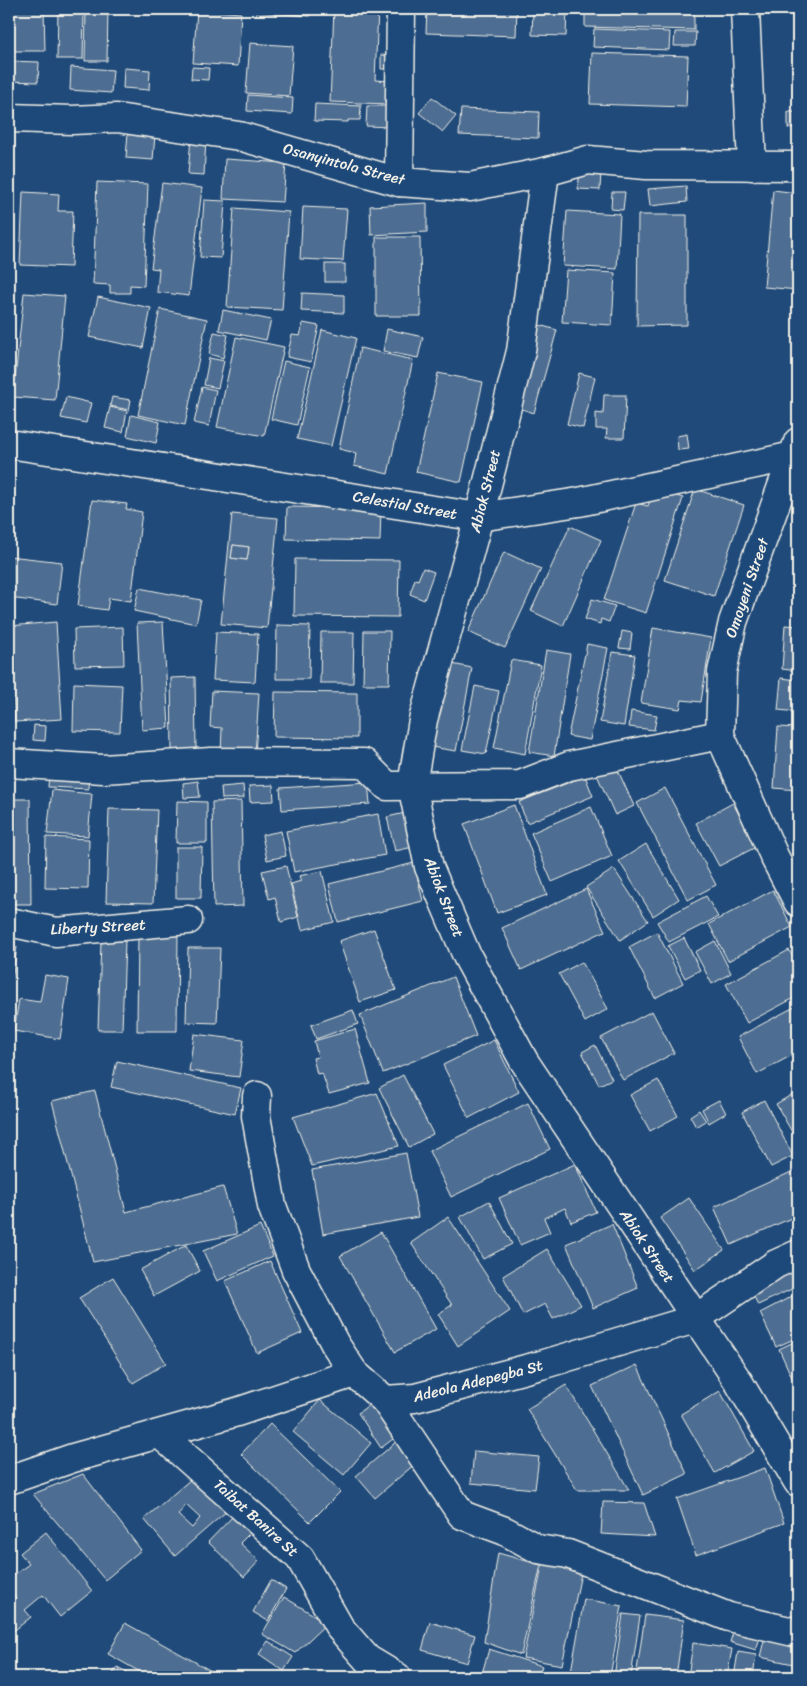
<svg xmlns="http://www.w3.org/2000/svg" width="807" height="1686" font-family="Sriracha,sans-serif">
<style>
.building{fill:#4d6e92;stroke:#f4f1e8;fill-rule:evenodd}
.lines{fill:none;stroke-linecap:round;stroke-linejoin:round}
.minor-casing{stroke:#f4f1e8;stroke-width:31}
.tertiary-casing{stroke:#f4f1e8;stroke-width:31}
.minor{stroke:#1f4a7a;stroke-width:28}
.tertiary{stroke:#1f4a7a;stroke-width:28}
.labels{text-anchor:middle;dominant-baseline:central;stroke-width:5;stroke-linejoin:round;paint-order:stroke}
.street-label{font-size:15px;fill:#f4f1e8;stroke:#1f4a7a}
</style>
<rect width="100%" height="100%" fill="#1f4a7a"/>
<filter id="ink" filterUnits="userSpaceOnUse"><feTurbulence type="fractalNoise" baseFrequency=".02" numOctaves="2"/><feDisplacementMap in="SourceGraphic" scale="10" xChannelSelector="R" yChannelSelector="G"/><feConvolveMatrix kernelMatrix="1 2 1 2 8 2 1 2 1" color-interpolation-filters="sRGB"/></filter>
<g filter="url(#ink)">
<g class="building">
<polygon points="9,9 44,9 45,51 9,51"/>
<polygon points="58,9 84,9 83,59 57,59"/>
<polygon points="86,9 108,9 107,61 85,61"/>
<polygon points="256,9 311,9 310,16 255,12"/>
<polygon points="334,9 378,9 375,80 391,81 390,104 330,102"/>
<polygon points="427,9 517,9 516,36 426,33"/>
<polygon points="533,9 567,9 566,36 532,35"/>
<polygon points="585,9 694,9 694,30 585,27"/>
<polygon points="197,10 241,13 238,66 193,63"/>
<polygon points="594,29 670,32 669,50 593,47"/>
<polygon points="675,32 696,32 695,46 674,46"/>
<polygon points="250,43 293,46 289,96 246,93"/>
<polygon points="592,53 688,56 686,107 590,104"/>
<polygon points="381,55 392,56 392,69 381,69"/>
<polygon points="9,61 39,62 38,82 9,81"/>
<polygon points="71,67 113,70 111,93 70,90"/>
<polygon points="192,67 209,68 208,80 191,79"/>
<polygon points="124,68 150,70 149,90 123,88"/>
<polygon points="248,95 293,98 292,114 247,111"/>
<polygon points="432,97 456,116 443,132 419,113"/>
<polygon points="315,104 361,106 360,120 348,120 348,122 314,121"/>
<polygon points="367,106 391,106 390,127 366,126"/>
<polygon points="461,109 539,112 538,138 459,135"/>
<rect x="788" y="112" width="10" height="16"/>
<polygon points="128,132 155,134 153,160 126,158"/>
<polygon points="191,138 206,139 204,175 188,174"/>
<polygon points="225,159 286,163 283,202 223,199"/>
<polygon points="580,170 601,172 600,190 578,189"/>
<polygon points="97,182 148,184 144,286 130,285 130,293 110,293 110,285 93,284"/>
<polygon points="162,183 202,188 189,296 157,292 159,269 151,268"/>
<polygon points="686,186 687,202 650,206 648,189"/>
<polygon points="773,190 798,193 798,290 764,287"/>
<polygon points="23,192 59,194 58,211 73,211 71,267 20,265"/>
<polygon points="612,192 625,192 623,210 611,209"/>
<polygon points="204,200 225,201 221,258 200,257"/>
<polygon points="427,203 427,232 371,235 370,206"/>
<polygon points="303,207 347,209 343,261 300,259"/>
<polygon points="234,208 289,212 282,310 227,307"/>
<polygon points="567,211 620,214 617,269 563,266"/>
<polygon points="638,215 687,215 687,325 637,326"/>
<polygon points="376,237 420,237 421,316 376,316"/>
<rect x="325" y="264" width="20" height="18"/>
<polygon points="566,270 615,273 612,325 562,322"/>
<polygon points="24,293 65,296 55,400 13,397"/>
<polygon points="302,293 344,295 344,313 301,311"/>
<polygon points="98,297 151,308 143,348 89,337"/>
<polygon points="160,309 207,319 185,425 138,415"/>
<polygon points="223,310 271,320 266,340 219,330"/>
<polygon points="303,323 319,326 311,362 287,357 292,335 300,336"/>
<polygon points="539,325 557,330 534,413 516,407"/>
<polygon points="387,329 423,337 418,358 383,351"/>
<polygon points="322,330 356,338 331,446 297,439"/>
<polygon points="214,332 228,335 223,358 209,354"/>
<polygon points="236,337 284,347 264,436 217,427"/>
<polygon points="360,348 413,360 388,474 354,466 356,453 339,449"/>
<polygon points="209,358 224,361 218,388 204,385"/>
<polygon points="284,361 310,367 297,425 271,419"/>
<polygon points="438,373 483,382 461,482 416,472"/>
<polygon points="579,373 595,377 583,428 567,424"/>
<polygon points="202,387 216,390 209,426 194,423"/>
<polygon points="604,395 626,395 624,438 606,438 607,429 596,429 596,413 603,414"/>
<polygon points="66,397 91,403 86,423 61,418"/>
<polygon points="112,397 131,400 129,410 110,406"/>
<polygon points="110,407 127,411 123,432 105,428"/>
<polygon points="131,415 160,422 156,443 127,436"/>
<polygon points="687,434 689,449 678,450 677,436"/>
<polygon points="654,489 683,498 646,613 604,600 636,503 648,506"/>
<polygon points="695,489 744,505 714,596 665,580"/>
<polygon points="92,500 127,504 126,509 142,512 131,601 109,598 107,610 78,606"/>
<polygon points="287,507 381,508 380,541 286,539"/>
<path d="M232,514L278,518L267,628L221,624ZM233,545L249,547L247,560L231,558Z"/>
<polygon points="570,526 601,540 563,626 531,611"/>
<polygon points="233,545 249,547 247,560 231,558"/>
<polygon points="504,552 541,569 505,648 468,632"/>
<polygon points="9,556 62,562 57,604 9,598"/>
<polygon points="295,559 399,560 398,617 294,616"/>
<polygon points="423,568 434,572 424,600 410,594 415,579 418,580"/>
<polygon points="139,588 201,600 196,624 134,611"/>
<polygon points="592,599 615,606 609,622 601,619 600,624 585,619"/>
<polygon points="56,622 62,719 15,722 9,626"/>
<polygon points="163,622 169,728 142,730 137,623"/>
<polygon points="277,625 310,626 309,679 276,679"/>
<polygon points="785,625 798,626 798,671 782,669"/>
<polygon points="123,627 124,665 75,666 74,629"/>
<polygon points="653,628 711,638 701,702 682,700 680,709 641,703"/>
<polygon points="364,631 390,631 389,684 363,684"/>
<polygon points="622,631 632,633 630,649 619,648"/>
<polygon points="216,632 258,634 255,682 213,680"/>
<polygon points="321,632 354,632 353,683 320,683"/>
<polygon points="587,644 608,648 590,740 568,736"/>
<polygon points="546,650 570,654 554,756 529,752"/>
<polygon points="612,652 635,655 624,726 600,722"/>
<polygon points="511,660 541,665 525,754 494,748"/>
<polygon points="447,663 472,668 456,751 431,747"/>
<polygon points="195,677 196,749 172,750 171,678"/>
<polygon points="781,678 798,680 798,712 778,710"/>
<polygon points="74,683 122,685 120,732 73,731"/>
<polygon points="475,686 499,691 486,754 462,750"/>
<polygon points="212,691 259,693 255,756 221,754 222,728 210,727"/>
<polygon points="275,692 357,693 357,738 274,737"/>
<polygon points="631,711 657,715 654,730 629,727"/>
<polygon points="34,725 46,726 45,741 33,740"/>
<polygon points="778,727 798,728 798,790 774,788"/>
<polygon points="616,766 634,806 615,815 597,775"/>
<polygon points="49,771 89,774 88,789 48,787"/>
<polygon points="585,776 593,796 527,823 519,802"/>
<polygon points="198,781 200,797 184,798 183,783"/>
<polygon points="368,782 370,804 282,810 280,788"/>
<polygon points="243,785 244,798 222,799 221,787"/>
<polygon points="273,785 274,801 250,802 249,786"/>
<polygon points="665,788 716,885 688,900 637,803"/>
<polygon points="52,790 92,794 88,836 47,834"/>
<polygon points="9,799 30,799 31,904 9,904"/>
<polygon points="177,801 207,802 207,843 176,843"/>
<polygon points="241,801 243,906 214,907 212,802"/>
<polygon points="733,803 756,847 719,866 696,823"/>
<polygon points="514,805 547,895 497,913 464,824"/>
<polygon points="591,807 612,856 552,882 531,833"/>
<polygon points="109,809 157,810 153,903 106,902"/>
<polygon points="405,813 413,847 395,851 387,817"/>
<polygon points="378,814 385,855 294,872 286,831"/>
<polygon points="281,831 286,856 267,860 262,835"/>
<polygon points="46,837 89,839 88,889 45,888"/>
<polygon points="646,844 679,899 653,916 619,861"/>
<polygon points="176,847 202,847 201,898 176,898"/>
<polygon points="414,863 423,901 338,922 329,884"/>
<polygon points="286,866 298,917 281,922 275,897 269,899 262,871"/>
<polygon points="614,869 648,921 620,940 586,887"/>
<polygon points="322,871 334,922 302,930 291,884 301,881 299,876"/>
<polygon points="586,889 605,931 521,970 502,928"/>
<polygon points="773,890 792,927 728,961 709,924"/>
<polygon points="706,896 718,917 669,942 657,922"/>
<polygon points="374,929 396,990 360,1002 339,941"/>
<polygon points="138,931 178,932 177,1031 137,1031"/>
<polygon points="657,932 683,983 655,998 629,947"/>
<polygon points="684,938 700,970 685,978 668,946"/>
<polygon points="101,941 125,941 122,1030 98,1030"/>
<polygon points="715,941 731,973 712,984 695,952"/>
<polygon points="9,946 17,947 10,992 9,991"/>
<polygon points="188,948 220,948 217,1023 186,1022"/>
<polygon points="789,950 798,967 798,996 747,1023 726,984"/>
<polygon points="582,962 608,1009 585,1022 559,974"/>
<polygon points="45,975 69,979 60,1039 14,1031 19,999 40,1002"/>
<polygon points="453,977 476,1036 383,1073 360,1015"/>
<polygon points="798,1005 798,1052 757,1074 738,1037"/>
<polygon points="353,1010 358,1024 316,1039 311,1025"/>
<polygon points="652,1011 674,1053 623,1080 601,1038"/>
<polygon points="355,1029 370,1083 329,1094 322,1073 317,1074 313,1058 318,1057 314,1041"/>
<polygon points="194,1034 244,1040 239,1077 189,1071"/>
<polygon points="494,1040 519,1092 469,1118 443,1065"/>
<polygon points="595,1045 612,1079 599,1085 582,1052"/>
<polygon points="117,1061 241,1088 235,1114 111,1087"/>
<polygon points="403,1075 433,1134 409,1147 379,1088"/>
<polygon points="658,1080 678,1116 650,1131 630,1095"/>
<polygon points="95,1091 126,1212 223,1187 237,1234 93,1262 52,1101"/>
<polygon points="798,1091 798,1128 792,1132 776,1104"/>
<polygon points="377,1093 399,1146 312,1166 293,1117"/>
<polygon points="719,1100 726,1113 709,1123 702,1109"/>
<polygon points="764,1100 793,1156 771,1167 742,1112"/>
<polygon points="528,1103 550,1149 451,1197 429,1151"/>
<polygon points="699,1110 706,1121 696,1127 690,1116"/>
<polygon points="406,1153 418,1217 323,1234 312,1170"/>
<polygon points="575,1164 596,1212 571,1222 565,1208 544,1218 550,1232 520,1245 499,1198"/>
<polygon points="798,1169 798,1215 731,1245 714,1207"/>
<polygon points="689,1198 724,1250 695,1270 660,1218"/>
<polygon points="489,1201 512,1244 483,1259 460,1217"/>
<polygon points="448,1217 510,1311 458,1346 438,1314 452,1305 411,1243"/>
<polygon points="612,1224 638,1288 593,1308 566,1244"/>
<polygon points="260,1226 273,1256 217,1281 203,1251"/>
<polygon points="381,1232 436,1329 395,1352 340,1256"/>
<polygon points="186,1245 200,1271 154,1296 140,1270"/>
<polygon points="547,1249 581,1305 553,1319 545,1304 523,1315 503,1276"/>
<polygon points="270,1261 302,1333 257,1353 225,1281"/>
<polygon points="798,1263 798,1286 758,1305 749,1286"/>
<polygon points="113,1277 166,1363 133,1383 79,1298"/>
<polygon points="798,1293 798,1337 776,1347 760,1313"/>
<polygon points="798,1340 798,1391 779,1349"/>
<polygon points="637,1365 687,1474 643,1495 592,1386"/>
<polygon points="566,1385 629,1490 577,1490 527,1409"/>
<polygon points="720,1391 754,1451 715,1473 681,1414"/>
<polygon points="320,1400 371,1443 344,1475 293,1432"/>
<polygon points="374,1401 397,1436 381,1448 358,1413"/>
<polygon points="270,1424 340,1492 310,1522 241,1454"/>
<polygon points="397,1441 416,1463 375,1498 356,1476"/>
<polygon points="474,1451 539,1457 535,1489 471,1483"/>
<polygon points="765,1468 784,1523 696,1555 677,1499"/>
<polygon points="83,1474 141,1550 105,1580 33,1494"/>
<path d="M197,1474L228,1510L175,1556L144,1519ZM186,1505L200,1518L192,1528L178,1515Z"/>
<polygon points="603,1502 644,1503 655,1537 601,1534"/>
<polygon points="235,1514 252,1531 240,1543 259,1561 244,1577 208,1542"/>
<polygon points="46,1532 92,1591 60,1617 43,1595 25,1610 31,1617 11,1633 9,1604 16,1598 9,1589 9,1574 11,1577 29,1564 20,1553"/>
<polygon points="498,1553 541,1565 521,1655 484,1642"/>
<polygon points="544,1557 583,1564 562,1665 523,1658"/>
<polygon points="271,1580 286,1589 268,1621 253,1612"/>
<polygon points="284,1597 327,1623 295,1653 262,1634"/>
<polygon points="584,1599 622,1606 610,1677 570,1677"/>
<polygon points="623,1614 640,1616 631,1677 614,1677"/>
<polygon points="645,1615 684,1620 676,1677 636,1677"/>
<polygon points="737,1620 763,1628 756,1650 730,1642"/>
<polygon points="430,1622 475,1635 467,1663 422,1650"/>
<polygon points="125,1623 222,1677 149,1677 108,1654"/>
<polygon points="765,1636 798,1647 798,1665 760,1657"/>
<polygon points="268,1641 293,1657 284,1671 259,1654"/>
<polygon points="693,1643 732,1649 727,1677 688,1677"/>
<polygon points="489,1649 542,1666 539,1674 546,1677 481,1677"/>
<polygon points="738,1652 756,1655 753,1677 734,1677"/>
<polygon points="117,1667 137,1677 111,1677"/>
<polygon points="771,1671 798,1676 798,1677 770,1677"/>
</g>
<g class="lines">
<g class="minor-casing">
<g id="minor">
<polyline points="745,9 752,166"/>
<polyline points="545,172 521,351 479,517 423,720 412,785 429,867 467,956 524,1061 738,1381 798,1482"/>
<polyline points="399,182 401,9"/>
<polyline points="798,442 733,622 722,672 720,735 775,858 798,902"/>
<polyline points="9,444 479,517 579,502 798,455"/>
<polyline points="9,763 103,769 211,762 364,763 387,786 520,785 569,766 720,735"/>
<polyline points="9,922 56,932 188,920"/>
<polyline points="257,1096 256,1116 272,1206 296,1270 335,1344 354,1373"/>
<polyline points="385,1400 462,1515 505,1531 538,1549 568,1554 729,1617 798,1633"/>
<polyline points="161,1435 300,1558 340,1628 367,1659 397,1677"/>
<polyline points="9,1480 73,1458 237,1412 354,1373 385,1400 415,1398 541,1365 695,1319 776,1264 798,1254"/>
</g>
</g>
<g class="tertiary-casing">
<polyline id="tertiary" points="9,118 72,120 117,118 239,136 399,182 470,187 545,172 588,160 646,165 798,166"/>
</g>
<use href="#minor" class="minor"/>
<use href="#tertiary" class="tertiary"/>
</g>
</g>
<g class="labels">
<g class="street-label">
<text transform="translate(344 164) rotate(15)">Osanyintola Street</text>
<text transform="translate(485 491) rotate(-76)">Abiok Street</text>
<text transform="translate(405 505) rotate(10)">Celestial Street</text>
<text transform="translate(747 588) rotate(-71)">Omoyeni Street</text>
<text transform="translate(444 897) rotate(69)">Abiok Street</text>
<text transform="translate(98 927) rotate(-3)">Liberty Street</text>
<text transform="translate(647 1246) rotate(56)">Abiok Street</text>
<text transform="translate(478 1381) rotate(-14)">Adeola Adepegba St</text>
<text transform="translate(256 1518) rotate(42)">Taibat Banire St</text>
</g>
</g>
<rect width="807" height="1686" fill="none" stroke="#1f4a7a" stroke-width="30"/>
<rect x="15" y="15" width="777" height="1656" fill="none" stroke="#f4f1e8" stroke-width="2" filter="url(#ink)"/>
</svg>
